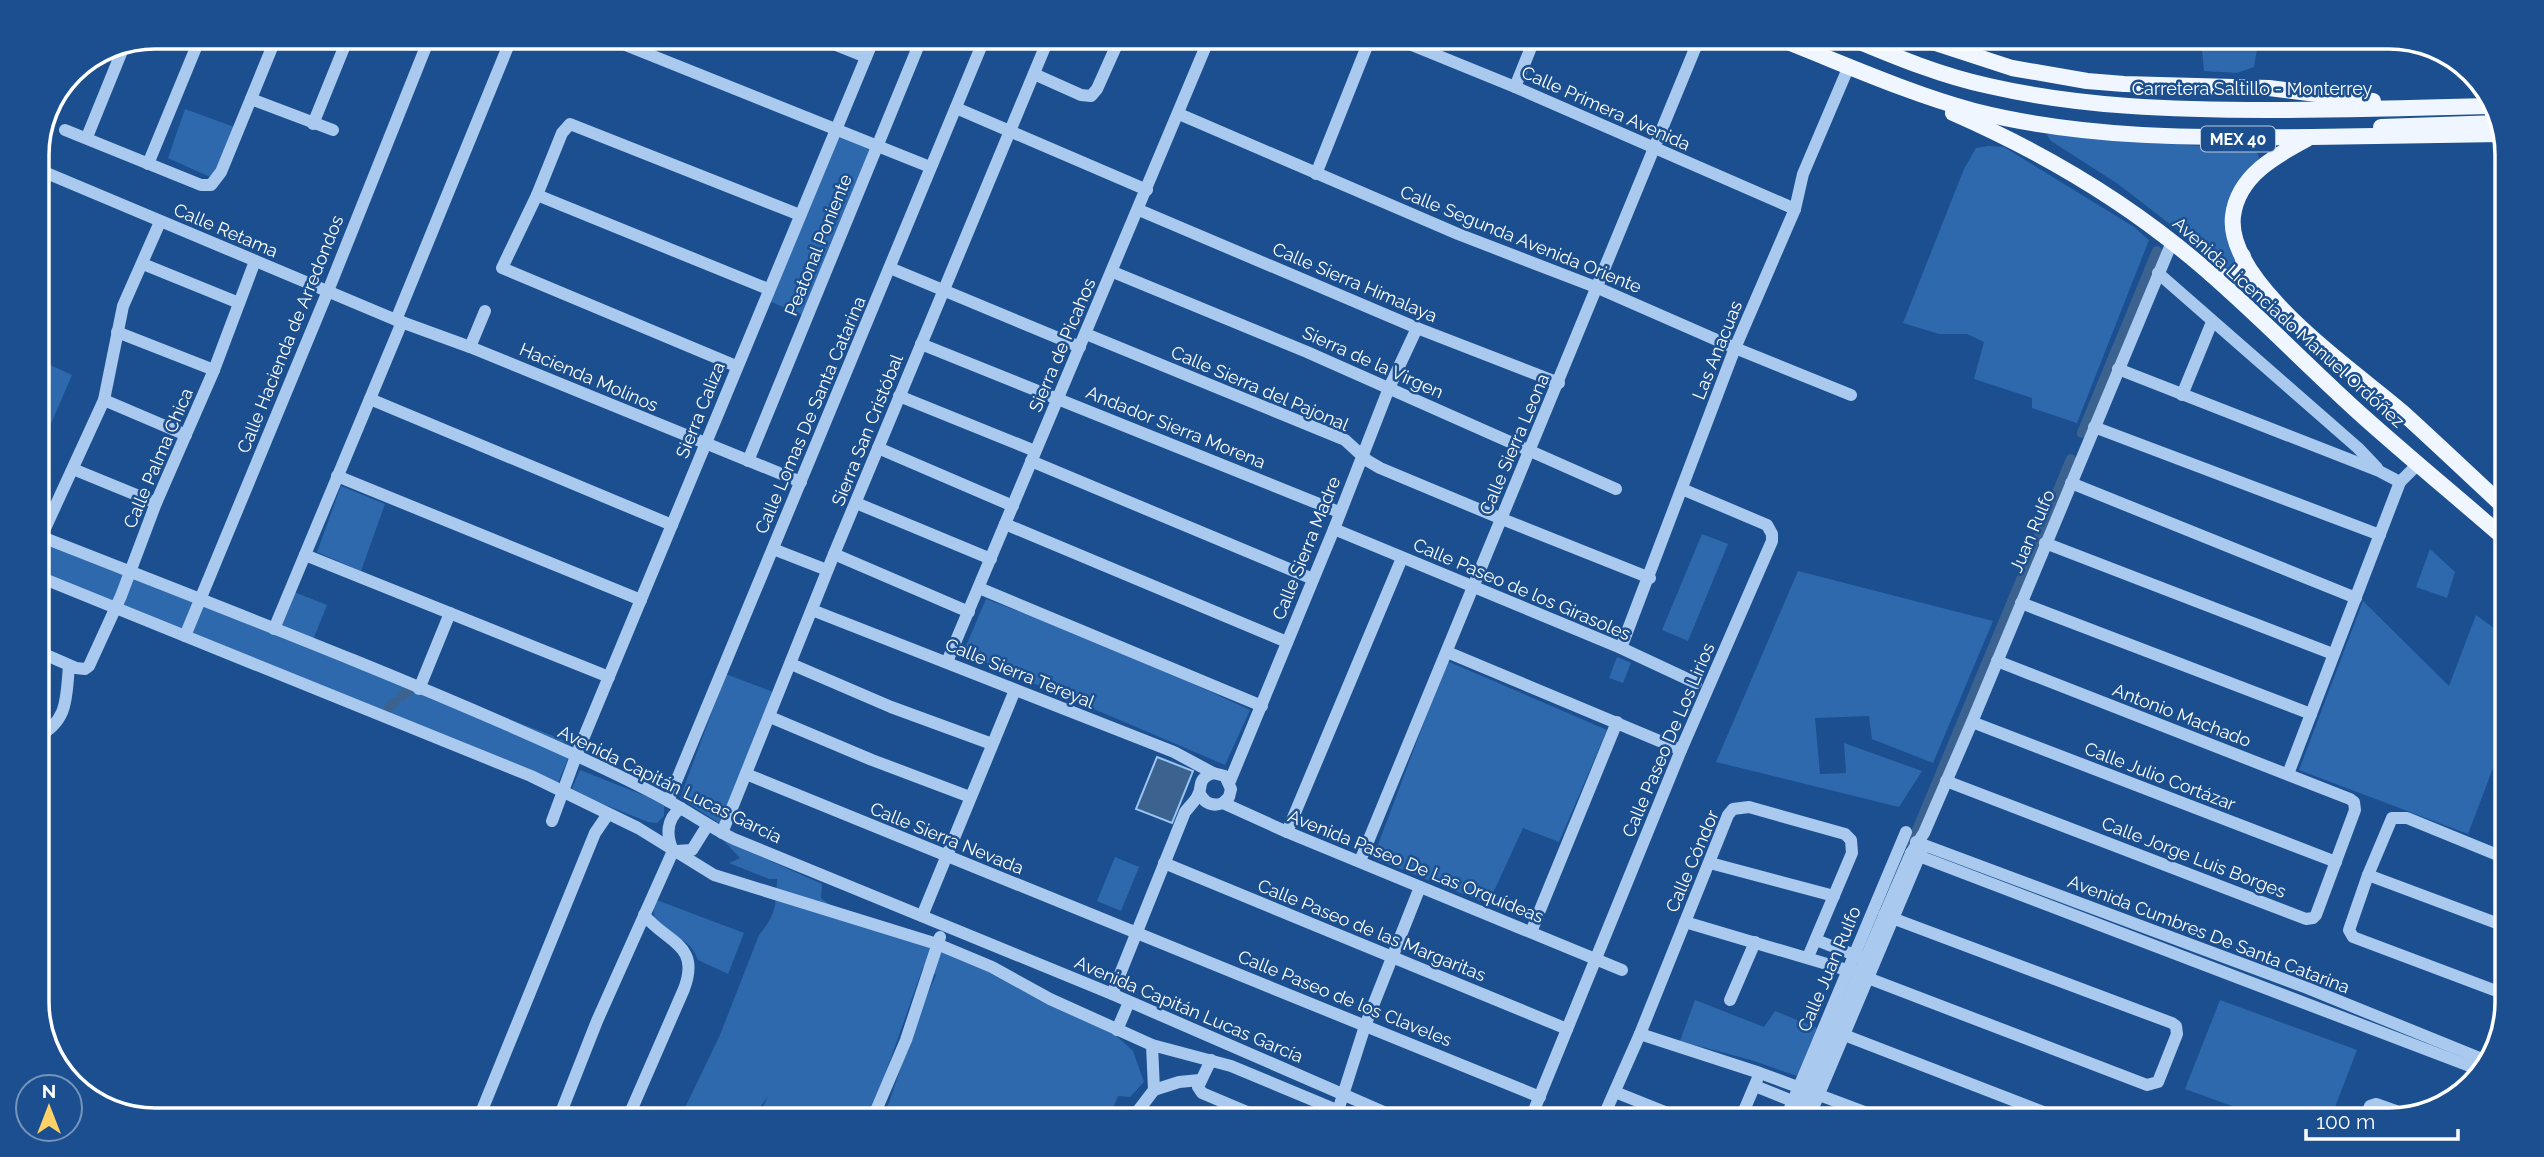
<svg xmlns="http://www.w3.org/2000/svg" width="2544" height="1157" font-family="Raleway,sans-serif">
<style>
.green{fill:#2e69ad}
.water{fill:#3c6290;stroke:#9cc4f0;stroke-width:2}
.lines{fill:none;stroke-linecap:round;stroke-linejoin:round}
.canal{stroke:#3c6290;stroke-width:10}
.minor{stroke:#a9c9ee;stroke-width:12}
.major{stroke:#f0f6ff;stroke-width:16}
.labels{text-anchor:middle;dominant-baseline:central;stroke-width:5;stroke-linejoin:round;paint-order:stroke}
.shield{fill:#1b4f8f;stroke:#bbcadd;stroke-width:2}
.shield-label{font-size:16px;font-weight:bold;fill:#fff}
.street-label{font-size:18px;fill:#fff;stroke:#1b4f8f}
.rim{fill:none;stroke:#fff;stroke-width:3.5}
</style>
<rect width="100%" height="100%" fill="#1b4f8f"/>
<g class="green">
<polygon points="2205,37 2259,37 2254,67 2237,73 2204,71 2202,50"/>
<polygon points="185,109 237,128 217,175 210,177 168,158"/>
<polygon points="835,125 879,144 807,317 762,298"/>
<polygon points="2055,132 2132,142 2256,149 2259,158 2235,195 2243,265 2232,272 2118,184 2051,141 2047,135"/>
<polygon points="1988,146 2004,147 2134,227 2149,240 2077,423 2032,408 2032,398 1974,379 1984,342 1967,334 1939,334 1903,323 1964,169 1976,148"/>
<polygon points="37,359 72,375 37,456"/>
<polygon points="341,486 385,504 361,571 317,552"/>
<polygon points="1702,534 1728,544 1688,641 1662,630"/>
<polygon points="37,536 574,744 558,783 37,577"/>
<polygon points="2430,549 2455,572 2447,598 2416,587"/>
<polygon points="1798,571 1993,621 1933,763 1872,739 1869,716 1815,718 1820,774 1846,773 1844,743 1922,771 1899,807 1716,762"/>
<polygon points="294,592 327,605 313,640 281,626"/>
<polygon points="986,599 1127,653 1250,710 1225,765 963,653"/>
<polygon points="2363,601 2449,686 2476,615 2502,634 2501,747 2468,834 2299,770"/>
<polygon points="1617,657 1631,663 1623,683 1609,678"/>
<polygon points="1447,661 1607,730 1559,842 1523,828 1488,904 1373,858"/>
<polygon points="726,674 776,693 722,825 680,798"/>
<polygon points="580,770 661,802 664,806 664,816 657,823 648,822 571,791"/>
<path d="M723,840L822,884L821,898L852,922L949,951L1108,1028L1133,1051L1144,1082L1130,1097L1118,1096L1108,1120H880L889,1103L917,1018L936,975L923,967L869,1120H757L768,1096L751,1120H679L720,1035L759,935C776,915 776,905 777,879H769L729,863L740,858Z"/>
<polygon points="1115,857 1139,867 1121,911 1097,901"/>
<path d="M654,899L744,933L728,974L698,960C688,927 648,942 654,899Z"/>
<polygon points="1695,1000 1764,1027 1775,1011 1817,1028 1797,1076 1751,1060 1680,1041"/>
<polygon points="2220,1000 2357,1050 2330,1120 2270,1120 2185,1089"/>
</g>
<polygon class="water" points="1157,757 1193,771 1172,823 1136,809"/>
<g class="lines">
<g class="canal">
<polyline points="2082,433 2157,251"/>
<polyline points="402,696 411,688"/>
<polyline points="389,707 395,702"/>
<polyline points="1908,841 1915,835 2071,459"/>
</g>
<g class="minor">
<polyline points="1402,41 1515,87 1795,209"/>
<polyline points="831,43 866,57"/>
<polyline points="623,44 930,167"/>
<polyline points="1034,74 1081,95 1091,96 1097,89 1118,42"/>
<polyline points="1515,87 1534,40"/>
<polyline points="251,99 333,130"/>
<polyline points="956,108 1147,190"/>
<polyline points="1179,114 1458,234 1598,288 1735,348 1851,395"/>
<polyline points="313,124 345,45"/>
<polyline points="65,130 201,185 211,185 221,172 273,45"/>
<polyline points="87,137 124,46"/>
<polyline points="148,164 197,45"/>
<polyline points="37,169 396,320 470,347 801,482"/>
<polyline points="1316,174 1369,41"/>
<polyline points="537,195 768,289"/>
<polyline points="1139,210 1417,328 1559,383"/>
<polyline points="143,264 239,303"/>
<polyline points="890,268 1080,347"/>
<polyline points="1113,272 1307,352 1616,489"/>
<polyline points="2158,273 2358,448 2377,468"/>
<polyline points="396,320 509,44"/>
<polyline points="117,332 214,370"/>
<polyline points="1086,334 1345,440 1368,461 1380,468 1502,519 1650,578"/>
<polyline points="921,344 1339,512"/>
<polyline points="470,347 485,311"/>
<polyline points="736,366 502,268 537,195 562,133 570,124 800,215"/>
<polyline points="2118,369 2379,471 2400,482"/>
<polyline points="2182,395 2212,322"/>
<polyline points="899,396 1035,451"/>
<polyline points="370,399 672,525"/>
<polyline points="104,400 186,435"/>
<polyline points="2094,427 2380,535"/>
<polyline points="878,448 1013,506"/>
<polyline points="748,461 920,42"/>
<polyline points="1031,461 1313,579"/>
<polyline points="73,469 156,503"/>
<polyline points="337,476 641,600"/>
<polyline points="2071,483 2356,598"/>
<polyline points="856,503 991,559"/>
<polyline points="1005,524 1287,642"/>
<polyline points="1334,529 1621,648 1696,683"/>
<path d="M37,535C217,606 399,675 575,755C607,770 640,785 670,802C692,814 712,828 734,839L1112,994L1402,1120"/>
<polyline points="2045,543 2333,654"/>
<polyline points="37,546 104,400 123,306 160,222"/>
<polyline points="773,549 827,570"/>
<polyline points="834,554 969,612"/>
<polyline points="305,555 609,677"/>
<polyline points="37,576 531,776 638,828 714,875 937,944 992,967 1050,999 1152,1045 1231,1066 1339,1111"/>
<polyline points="979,588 1262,706"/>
<polyline points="2021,603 2311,714"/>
<polyline points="812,610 1174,752 1213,773 1225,776 1231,789 1229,797 1223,803"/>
<polyline points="274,629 402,322"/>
<polyline points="185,636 328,291 427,44"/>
<polyline points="1621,648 1735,348 1795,209 1803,174 1849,66"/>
<polyline points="37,651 76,668 85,669 89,666 121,596 156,503 214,370 255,261"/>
<polyline points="1447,652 1681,750"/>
<polyline points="947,662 1208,41"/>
<polyline points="791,664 891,707 992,744"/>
<polyline points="419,689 450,613"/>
<polyline points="770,717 872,760 970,797"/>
<polyline points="1972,722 2336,862"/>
<path d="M37,737C69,721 66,697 69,666"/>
<polyline points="746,774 1540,1097"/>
<polyline points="2288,774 2400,482 2418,464"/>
<polyline points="1230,781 1334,529 1389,388 1417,328"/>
<polyline points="1946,781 2306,919 2313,918 2316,915 2355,810 2354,802 2350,799 1997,661"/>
<path d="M1200,794C1205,804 1213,807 1223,803"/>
<polyline points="668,801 983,42"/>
<polyline points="1223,803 1287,832 1622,970"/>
<polyline points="552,821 576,756 872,43"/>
<polyline points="1287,832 1402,558"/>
<polyline points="722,833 834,554 1047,42"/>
<polyline points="1916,842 2307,988 2487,1061"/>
<polyline points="676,851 692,850 707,826"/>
<polyline points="1911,853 2480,1070"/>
<polyline points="1360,861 1699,39"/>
<polyline points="1164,863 1567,1029"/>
<polyline points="1710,863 1834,896"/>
<polyline points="2368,875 2499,924"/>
<polyline points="922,916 1015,690"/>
<polyline points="1685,922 1847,970 2147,1085 2158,1082 2177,1034 2176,1026 2172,1023 1884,915"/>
<polyline points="1531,932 1617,722"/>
<polyline points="1816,940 1860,957"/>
<polyline points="2499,992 2353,937 2349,930 2368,875 2392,818 2407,818 2500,856"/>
<path d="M1112,994L1185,812C1189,807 1194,802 1197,797C1204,787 1195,780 1213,773"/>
<polyline points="1730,1000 1755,942"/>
<polyline points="1117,1030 1129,1002"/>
<polyline points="1839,1033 2064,1120"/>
<polyline points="1640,1034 1760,1073 1886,1120"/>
<polyline points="1211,1060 1198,1087 1202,1093 1266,1120"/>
<polyline points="1755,1086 1800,1104"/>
<polyline points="1154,1090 1179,1082 1200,1080"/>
<polyline points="1615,1092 1685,1120"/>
<polyline points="478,1120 595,833 608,814"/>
<path d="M558,1120L597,1021L673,851C666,835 666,819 681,808"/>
<path d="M627,1120L684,989C701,944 667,943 644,915"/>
<polyline points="872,1120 906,1040 940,937"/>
<polyline points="1131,1120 1154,1090 1152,1045"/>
<polyline points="1335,1120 1365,1026 1420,887"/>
<polyline points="1530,1120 1681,750 1772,541 1772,534 1767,525 1682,489"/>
<polyline points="1602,1120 1640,1034 1728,815 1733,809 1749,807 1845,834 1851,840 1852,853 1808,957"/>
<polyline points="1740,1120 1757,1080"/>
<polyline points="1785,1120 1906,832"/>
<polyline points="1796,1120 1911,853 1924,833 1972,722 2172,242"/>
<polyline points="1808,1120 1922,850"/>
<polyline points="2364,1120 2370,1106 2376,1104 2407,1115"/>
</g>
<g class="major">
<path d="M1780,39C1844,64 1908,93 1974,111C2085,139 2198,138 2312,137C2375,136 2439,135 2502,134"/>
<path d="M1853,39C1896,57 1942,76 1989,86C2081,107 2175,110 2269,110C2344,110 2418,108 2493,106"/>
<polyline points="1923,39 2012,68 2087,81 2124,84 2269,88 2373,101"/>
<path d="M1953,113C2042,152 2124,200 2198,263C2256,312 2309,368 2366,419C2411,459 2458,498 2503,537"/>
<polyline points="2381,127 2499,123"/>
<path d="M2307,139C2275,156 2238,176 2233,216C2225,283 2356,372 2402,412C2436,443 2470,475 2503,506"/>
<path d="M2211,274C2224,277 2236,281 2244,268L2243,256"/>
</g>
</g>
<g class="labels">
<rect class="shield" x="2201" y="126.5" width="74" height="25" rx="5"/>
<g class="shield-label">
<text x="2238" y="139">MEX 40</text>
</g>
<g class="street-label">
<text x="2252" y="88">Carretera Saltillo - Monterrey</text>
<text transform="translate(1606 108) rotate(24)">Calle Primera Avenida</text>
<text transform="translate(226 230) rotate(23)">Calle Retama</text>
<text transform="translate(1521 239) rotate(22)">Calle Segunda Avenida Oriente</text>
<text transform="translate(818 245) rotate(-68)">Peatonal Poniente</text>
<text transform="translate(1355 282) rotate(23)">Calle Sierra Himalaya</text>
<text transform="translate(2289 322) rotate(42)">Avenida Licenciado Manuel Ordóñez</text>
<text transform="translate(290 334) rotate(-68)">Calle Hacienda de Arredondos</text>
<text transform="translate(1062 345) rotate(-67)">Sierra de Picahos</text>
<text transform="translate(1717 350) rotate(-68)">Las Anacuas</text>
<text transform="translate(1373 362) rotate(24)">Sierra de la Virgen</text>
<text transform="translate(589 377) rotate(23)">Hacienda Molinos</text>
<text transform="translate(1260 388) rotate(23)">Calle Sierra del Pajonal</text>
<text transform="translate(700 410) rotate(-68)">Sierra Caliza</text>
<text transform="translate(810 415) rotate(-67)">Calle Lomas De Santa Catarina</text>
<text transform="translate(1176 427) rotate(22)">Andador Sierra Morena</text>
<text transform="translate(867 430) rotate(-68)">Sierra San Cristóbal</text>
<text transform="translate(1514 444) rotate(-67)">Calle Sierra Leona</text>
<text transform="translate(158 458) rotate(-67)">Calle Palma Chica</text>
<text transform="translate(2032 531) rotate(-67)">Juan Rulfo</text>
<text transform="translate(1306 548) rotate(-68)">Calle Sierra Madre</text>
<text transform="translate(1522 589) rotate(23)">Calle Paseo de los Girasoles</text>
<text transform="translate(1020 673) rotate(22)">Calle Sierra Tereyal</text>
<text transform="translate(2182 715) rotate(21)">Antonio Machado</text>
<text transform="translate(1668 740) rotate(-67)">Calle Paseo De Los Lirios</text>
<text transform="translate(2160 776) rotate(21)">Calle Julio Cortázar</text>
<text transform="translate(670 784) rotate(26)">Avenida Capitán Lucas García</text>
<text transform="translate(947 838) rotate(22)">Calle Sierra Nevada</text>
<text transform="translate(2194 857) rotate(21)">Calle Jorge Luis Borges</text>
<text transform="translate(1692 861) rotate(-67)">Calle Cóndor</text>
<text transform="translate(1416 866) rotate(22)">Avenida Paseo De Las Orquídeas</text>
<text transform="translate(1372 930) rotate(22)">Calle Paseo de las Margaritas</text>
<text transform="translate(2209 934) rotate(21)">Avenida Cumbres De Santa Catarina</text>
<text transform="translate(1829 969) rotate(-67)">Calle Juan Rulfo</text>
<text transform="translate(1345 998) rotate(22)">Calle Paseo de los Claveles</text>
<text transform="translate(1189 1009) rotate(23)">Avenida Capitán Lucas García</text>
</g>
</g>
<path d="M0 0H2544V1157H0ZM155 49H2389A106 106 0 0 1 2495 155V1002A106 106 0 0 1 2389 1108H155A106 106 0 0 1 49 1002V155A106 106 0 0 1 155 49Z" fill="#1b4f8f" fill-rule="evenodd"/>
<path class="rim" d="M155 49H2389A106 106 0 0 1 2495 155V1002A106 106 0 0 1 2389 1108H155A106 106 0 0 1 49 1002V155A106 106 0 0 1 155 49Z"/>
<g transform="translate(49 1108)"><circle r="33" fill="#1b4f8f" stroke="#7695bc" stroke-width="2"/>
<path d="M0-5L12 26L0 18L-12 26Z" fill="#ffd166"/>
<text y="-10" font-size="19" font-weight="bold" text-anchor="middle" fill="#ffffff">N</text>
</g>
<path d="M2306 1129v10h152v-10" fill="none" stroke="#ffffff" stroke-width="3.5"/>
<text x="2316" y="1129" font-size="21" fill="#ffffff" stroke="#1b4f8f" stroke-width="5" paint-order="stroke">100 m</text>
</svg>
